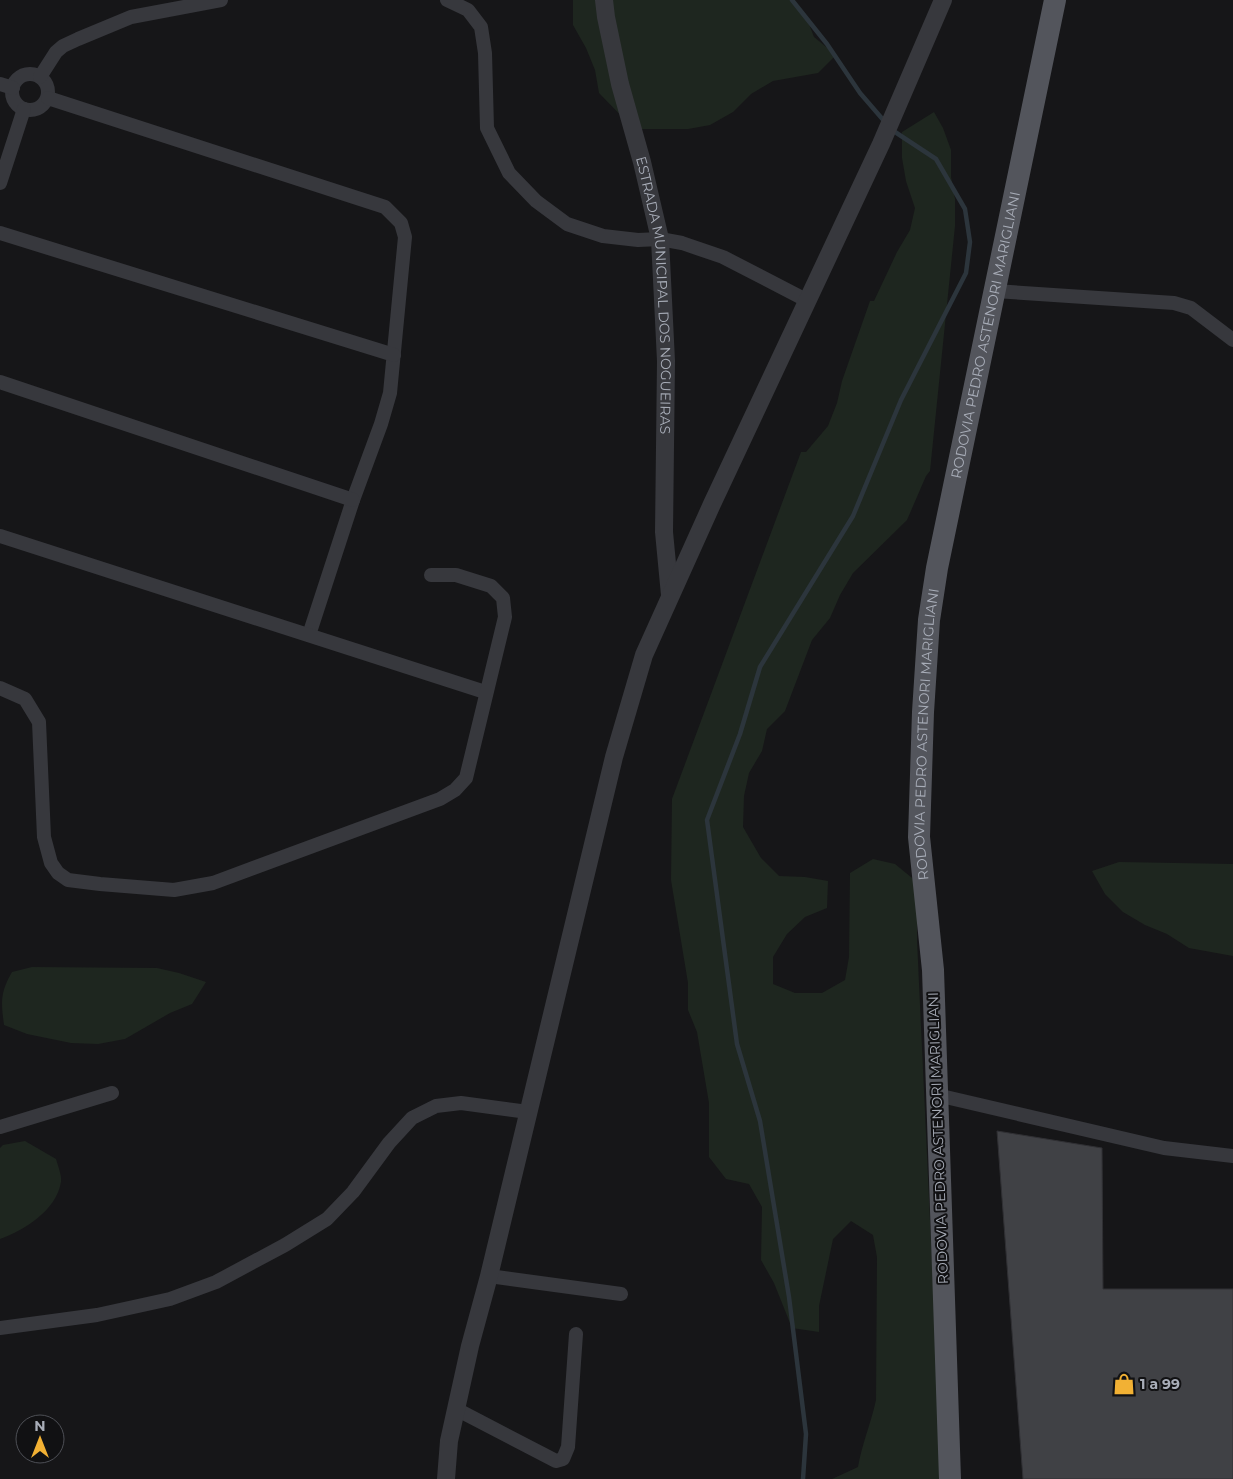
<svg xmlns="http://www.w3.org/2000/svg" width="1233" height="1479" font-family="Montserrat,sans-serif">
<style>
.green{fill:#1e261f}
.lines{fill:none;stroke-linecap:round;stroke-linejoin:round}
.stream{stroke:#2c353c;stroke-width:4.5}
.building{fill:#404145;stroke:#303034}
.minor{stroke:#37383d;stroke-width:14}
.tertiary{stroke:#37383d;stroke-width:18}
.primary{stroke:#53555c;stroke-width:22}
.labels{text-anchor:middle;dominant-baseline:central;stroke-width:4;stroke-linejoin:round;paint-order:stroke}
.street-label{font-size:14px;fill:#a8adb8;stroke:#111113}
.poi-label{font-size:14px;font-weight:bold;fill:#a8adb8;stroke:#111113;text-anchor:start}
</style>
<rect width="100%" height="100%" fill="#161618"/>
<g class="green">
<polygon points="573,0 794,0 805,14 814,37 836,55 818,73 773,81 751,94 733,112 710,125 688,129 634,129 599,93 595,70 586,48 573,25"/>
<path d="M934,112L943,128L951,150V177L955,199V226L930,471L926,476L907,520L853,573L840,595L830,618L812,640L785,711L767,729L762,751L749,773L744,796L743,827L761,858L779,876L805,877L828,881L827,908L805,917L787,934L773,957V984L795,993H822L845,980L849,957L850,873L873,859L895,864L917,882V940L942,1479H832L858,1467C862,1444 871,1423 876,1400L877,1257L873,1235L851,1221L833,1239L819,1306V1332L792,1328L774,1283L761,1260L762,1207L749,1184L726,1179L709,1157V1103L697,1032L688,1010V983L671,880L672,799L801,452H806L828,426L837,403L842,381L870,301H874L897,252L910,230L915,208L906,181L902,158V132Z"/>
<polygon points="1119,862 1233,864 1233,956 1189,948 1167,934 1145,925 1123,912 1105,894 1092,871"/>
<path d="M32,967L157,968L179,973L206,982L192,1004L170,1013L125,1039L98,1044L71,1043L27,1034L4,1025C1,1002 0,993 12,972Z"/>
<path d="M25,1141L56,1159C58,1166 62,1176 61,1182C56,1211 24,1230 0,1239V1148L3,1145Z"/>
</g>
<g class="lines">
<g class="stream">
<polyline points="792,0 827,44 860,93 885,122"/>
<polyline points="803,1479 806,1434 789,1297 760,1121 737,1044 707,820 740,734 760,667 853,516 901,400 966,273 970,242 965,209 936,159 892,130"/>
</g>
</g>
<polygon class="building" points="997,1131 1102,1148 1103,1289 1233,1289 1233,1479 1023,1479"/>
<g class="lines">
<g class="minor">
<polyline points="447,0 468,10 481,27 485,53 487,128 509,173 536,201 567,224 603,236 638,240 660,239 682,243 723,257 808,301"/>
<circle cx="30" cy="92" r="18"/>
<polyline points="40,77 56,52 63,46 78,39 131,17 221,0"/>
<polyline points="0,84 13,88"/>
<polyline points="48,98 385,207 401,223 405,237 390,393 381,424 353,500 309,635"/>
<polyline points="0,183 24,109"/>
<polyline points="0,233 394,355"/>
<polyline points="995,291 1174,303 1191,308 1233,340"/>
<polyline points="0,382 353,500"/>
<polyline points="0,536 485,692"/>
<polyline points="0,688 25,699 39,722 44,837 51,863 58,873 68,880 100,884 174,890 213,883 440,799 455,790 466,778 505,617 503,598 491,586 456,575 431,575"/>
<polyline points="937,1095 1164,1148 1233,1156"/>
<polyline points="0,1127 112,1093"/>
<polyline points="489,1276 621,1294"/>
<polyline points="0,1328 97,1315 170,1299 216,1282 285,1245 327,1219 353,1192 389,1143 412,1118 436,1106 461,1103 528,1112"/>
<polyline points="456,1409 556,1461 563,1459 568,1447 576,1334"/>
</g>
<g class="tertiary">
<path id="s1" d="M604,0L606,17L620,84L642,162L660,239L666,361L664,532L670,595"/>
<polyline points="446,1479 449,1441 470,1346 489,1276 614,757 644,655 712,504 881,144 943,0"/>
</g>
<path class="primary" id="s2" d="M950,1479L933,970L919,837L923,712L929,620L937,568L1055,0"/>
</g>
<defs>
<g id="shop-bare" transform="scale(1.725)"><path d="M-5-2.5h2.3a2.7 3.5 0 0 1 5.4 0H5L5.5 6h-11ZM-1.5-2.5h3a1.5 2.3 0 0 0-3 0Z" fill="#f2b134" stroke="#111113" stroke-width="2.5" paint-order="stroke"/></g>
</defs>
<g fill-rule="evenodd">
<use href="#shop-bare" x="1124" y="1384"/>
</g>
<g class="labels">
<g class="street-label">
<text stroke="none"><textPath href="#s1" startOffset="301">ESTRADA MUNICIPAL DOS NOGUEIRAS</textPath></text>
<text stroke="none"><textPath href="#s2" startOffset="1151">RODOVIA PEDRO ASTENORI MARIGLIANI</textPath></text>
<text stroke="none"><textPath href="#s2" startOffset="746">RODOVIA PEDRO ASTENORI MARIGLIANI</textPath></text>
<text transform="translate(938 1138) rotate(-92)">RODOVIA PEDRO ASTENORI MARIGLIANI</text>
</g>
<g class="poi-label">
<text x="1140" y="1384">1 a 99</text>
</g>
</g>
<g transform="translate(40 1439)"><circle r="24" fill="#111113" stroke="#4d4f55"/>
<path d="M0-4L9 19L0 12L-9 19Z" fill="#f2b134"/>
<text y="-8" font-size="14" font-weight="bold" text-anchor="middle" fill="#a8adb8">N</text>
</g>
</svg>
